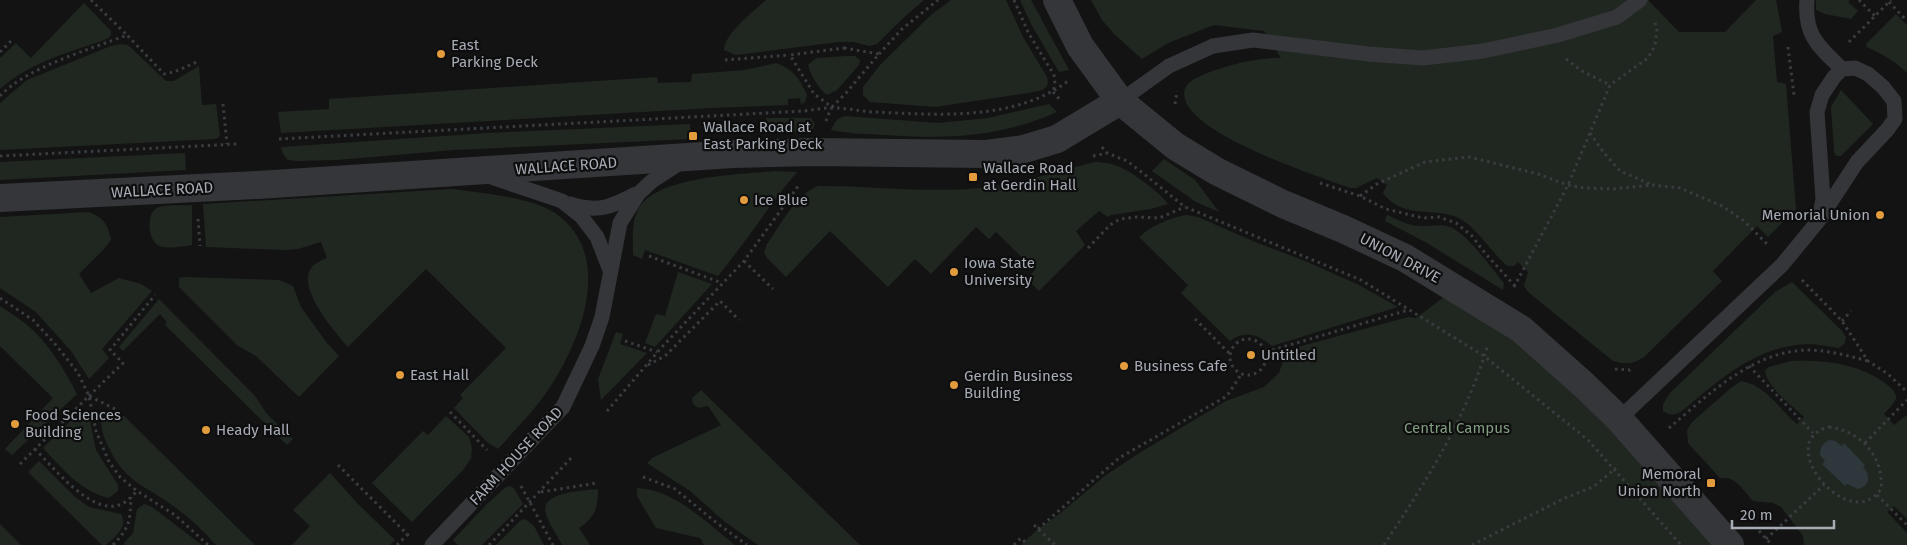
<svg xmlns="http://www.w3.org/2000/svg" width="1907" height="545" font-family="'Fira Sans',sans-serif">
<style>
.green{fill:#202720}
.water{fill:#2d373c}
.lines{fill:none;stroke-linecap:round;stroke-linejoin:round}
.path{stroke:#3a3d40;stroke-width:3;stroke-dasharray:2.5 4;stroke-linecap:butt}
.lane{stroke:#343639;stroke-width:15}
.street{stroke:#343639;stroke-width:28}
.poi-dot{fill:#e29b3d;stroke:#0e0e0f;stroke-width:2}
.labels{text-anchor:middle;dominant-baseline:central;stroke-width:4.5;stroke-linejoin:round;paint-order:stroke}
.poi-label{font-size:15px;fill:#a6abb4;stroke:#0e0e0f;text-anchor:start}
.street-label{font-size:15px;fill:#a6abb4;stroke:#0e0e0f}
.park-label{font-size:15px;fill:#7f9d7e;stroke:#0e0e0f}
</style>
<rect width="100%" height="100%" fill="#131314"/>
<g class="green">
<path d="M766,0H924L901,20L877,44L869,46L854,42H838L736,55L724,50C724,34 754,11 766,0Z"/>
<path d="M951,0H1006L1023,37L1047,77C1050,88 1044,90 1034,92L935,107L870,102L863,95V87L881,64L931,15Z"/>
<polygon points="1020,0 1031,0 1069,70 1059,72 1031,24"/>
<path d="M1091,0H1648L1679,32H1725L1756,0H1776L1782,32L1773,36L1777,82L1786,84L1796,209L1768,237L1757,226L1713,271L1722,281L1644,357C1633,364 1626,365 1613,361L1528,292L1524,286L1528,272L1518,262L1514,266H1507C1491,252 1473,222 1454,216C1428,208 1402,218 1383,193L1387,185L1377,178L1356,188H1350C1314,175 1195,136 1185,99C1182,89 1187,83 1196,78C1222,66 1252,58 1281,58L1264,31L1214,25L1168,43L1142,59L1115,35L1102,20Z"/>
<polygon points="1816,0 1850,0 1848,2 1858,11 1851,19 1825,14 1816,10"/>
<path d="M84,3L111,31V35L107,39C70,52 30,62 0,89V58L16,43L31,58Z"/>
<path d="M1896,14L1907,25V73C1895,61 1882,54 1867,47L1866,44Z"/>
<polygon points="120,44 128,45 166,81 174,81 199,66 202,105 216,104 220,136 216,139 196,140 0,150 0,103 27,80 111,46"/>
<path d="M846,56H855L860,60L859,65L837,90L827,95C818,88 811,76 808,65L816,58Z"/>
<path d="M776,63C793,69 800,79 807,95L805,102L801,104L800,98L788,99V105L711,108L281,133L278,112L329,109V99L657,77L658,83L691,82L692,74L745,70Z"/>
<polygon points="1841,90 1873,124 1841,156 1836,156 1834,152 1831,107"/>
<path d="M1049,104L1057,112C998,138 948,139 885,135C867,134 849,134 831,130C835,122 836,118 846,116L938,123L988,118Z"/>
<polygon points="766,118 811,118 815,124 812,131 767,133"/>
<polygon points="690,124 691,139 454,150 337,160 297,161 288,160 283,154 281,147 488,133"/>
<polygon points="185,153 186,170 0,180 0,162"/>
<polygon points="1164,159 1195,180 1219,212 1196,202 1152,171"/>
<path d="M1094,162C1102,162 1109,163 1117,166C1131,171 1160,192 1168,204L1151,209L1111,215L1108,217L1099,211L1076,231L1085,245L1039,291L1027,279L1035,270L996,232L989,239L976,227L931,274L915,259L888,287L830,231L786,277L767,258L764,252L767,244C781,224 795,196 818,186C875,186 933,194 990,187C1025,182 1059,171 1094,162Z"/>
<path d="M776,171L797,172C769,205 746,242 718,276L645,250L642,259L633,255C633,239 631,220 640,206C661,176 742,174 776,171Z"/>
<path d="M452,189C481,193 531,197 555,213C619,257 577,352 541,400C528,417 512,433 498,449L487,442L454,408L463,398L460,395L506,348L426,269L348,347C335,333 301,292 309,272C312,264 320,261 327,258L321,242L298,249L285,250L206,247L203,204Z"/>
<path d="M192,205V245C183,246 166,250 158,245C148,240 146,213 157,208C166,204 182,206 192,205Z"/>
<path d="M89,212C104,218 108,224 111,240L103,250L79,274L91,293L119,278L141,284L152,291L102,349L109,358L89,379L71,351L36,312L0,288V217Z"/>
<path d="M1187,215L1198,217L1255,242L1305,261L1359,285L1398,307L1272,346C1259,335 1245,329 1230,341L1181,293L1188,285L1139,237C1151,226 1171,217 1187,215Z"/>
<path d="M1387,215C1397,219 1408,226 1420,226C1430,227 1440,223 1450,227C1468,234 1491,268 1504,283L1503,290L1427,243L1385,221Z"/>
<polygon points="678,272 712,284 655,347 645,343 656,314 665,316"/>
<polygon points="184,277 279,280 293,286 301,307 327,343 339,356 299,397 256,356 238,346 179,287 179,278"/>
<path d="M1792,282L1842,331L1846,337L1845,343L1839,348C1826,346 1811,343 1797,345C1751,350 1716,383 1682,411C1675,415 1670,416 1663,411V404L1670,393L1775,292Z"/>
<polygon points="1456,288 1521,329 1730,545 1021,545 1038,529 1058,515 1106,475 1141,452 1226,401 1264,387 1279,373 1287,350 1397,320 1409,317 1416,318"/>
<polygon points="159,299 255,396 267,414 293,439 287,445 165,325 167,322 160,314 123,351 119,347"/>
<path d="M0,306C9,312 18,318 26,324C48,342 64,369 77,394L12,455L5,449L53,398L0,346Z"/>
<polygon points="616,332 623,334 620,344 647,353 601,400 598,379"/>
<path d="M1791,361C1824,360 1857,363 1885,383C1890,387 1897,392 1896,399C1894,404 1887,410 1884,414L1894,425L1907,415V519L1894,506L1887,512L1907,533V545H1804L1803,536L1781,507L1773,503L1753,501C1744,491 1735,475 1720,478L1688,443L1687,430L1692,422L1731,388L1741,381C1766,385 1779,409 1797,424L1804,417C1793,407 1765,385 1765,370L1769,367Z"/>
<polygon points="701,390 860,545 758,545 725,522 690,491 647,463 652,458 721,425 708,406 698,408 693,404 692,398"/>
<path d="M81,411L90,421L96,450L118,485V491L109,498C81,492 62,468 43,448Z"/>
<path d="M109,415L124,416L255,545H216C203,530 189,517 173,506C145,485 125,482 109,448C104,438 101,429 101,418Z"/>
<polygon points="446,416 469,437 472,447 471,458 464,469 412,522 372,483 423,431 428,435"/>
<path d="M39,461L75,497L89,507L121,514C129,527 114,537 106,545H102L28,472Z"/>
<polygon points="330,473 357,503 395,540 390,545 292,545 310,526 293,510"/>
<polygon points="510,486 514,488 523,504 482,545 458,545 453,540 487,504 506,487"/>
<path d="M637,488C676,490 705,522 735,545H704L700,538L656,528L637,496Z"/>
<path d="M598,489C598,509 595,517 579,528L590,545H562C557,535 549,524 546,514C539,491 584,491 598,489Z"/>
<polygon points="144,504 152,507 202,545 125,545 124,543 133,533 137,509"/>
<polygon points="525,519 534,526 544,545 496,545 521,520"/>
<polygon points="0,524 21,545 0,545"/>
</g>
<path class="water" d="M1829,440L1835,441L1842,446L1844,443L1865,465L1863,467C1871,476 1870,486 1858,489L1847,484L1845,486L1822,464L1825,461L1820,455C1820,448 1822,444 1829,440Z"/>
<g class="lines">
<g class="path">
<polyline points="91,0 127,35"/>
<polyline points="1014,0 1029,34 1054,75 1055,84 1053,92"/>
<polyline points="1859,0 1875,16"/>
<polyline points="1889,2 1907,21"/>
<polyline points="1849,42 1891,0"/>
<polyline points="1788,47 1794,95"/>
<polygon points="844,48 879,54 846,93 832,107 814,94 790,55"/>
<polyline points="0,52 13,39"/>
<polyline points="879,54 902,29 938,0"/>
<polyline points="1566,59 1582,71 1610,85"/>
<polyline points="725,60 790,55"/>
<polyline points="1053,92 1061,101"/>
<path d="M0,96C27,67 89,50 127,35L164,74L174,72L199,61"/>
<polyline points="223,104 227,144"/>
<polyline points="1175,104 1177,91"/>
<polyline points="826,121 831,108"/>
<polyline points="1590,133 1604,153 1620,171 1650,184"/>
<path d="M279,139L804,111C813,110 821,108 830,108C845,107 861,112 876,112C938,115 1015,121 1068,81"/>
<polyline points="1102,147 1107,153 1127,161 1144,174 1185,207 1361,280 1484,356 1588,440 1681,545"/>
<polyline points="0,156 237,144"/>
<polyline points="1093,156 1107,153"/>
<polyline points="1320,183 1360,196 1386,209 1423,218 1439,217 1456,223 1472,236 1485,253 1516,287"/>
<polyline points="1360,196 1377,184 1425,162 1469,157 1538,174 1568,185 1584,188 1613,189 1652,185 1680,188 1722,206 1744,221 1767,244"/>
<polyline points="198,219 200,246"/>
<polyline points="1088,248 1110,225 1120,219 1137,217 1159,218 1185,207"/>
<polyline points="649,256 722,283"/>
<polyline points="744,261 773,289"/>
<polyline points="1802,280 1842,321 1868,361 1888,374 1907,392"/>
<polyline points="1514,287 1568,185 1610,85 1648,58 1655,45 1657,29 1654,20"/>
<polyline points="0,298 33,320 56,345 78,373 89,396 96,431 109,462 120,477 137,491 175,515 208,545"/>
<polyline points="1195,319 1230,354"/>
<polyline points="1842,321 1851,311"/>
<circle cx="1248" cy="357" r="18"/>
<polyline points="625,341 657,352"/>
<polyline points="1266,352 1408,310"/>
<polyline points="648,365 665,356 720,301 739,320"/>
<polyline points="1749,366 1813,433"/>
<polyline points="1615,369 1630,370 1633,368"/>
<polyline points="89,396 123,363 110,350 155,295"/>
<polyline points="607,411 661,348 744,261 799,185"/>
<polyline points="450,412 487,450"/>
<path d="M1829,427C1861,431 1884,457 1881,489C1849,536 1771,441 1829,427Z"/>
<path d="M1669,428C1709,394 1755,349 1811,350C1831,351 1849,356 1868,361"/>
<polyline points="1865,443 1907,400"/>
<path d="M35,449C52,466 91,515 119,505C126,503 132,496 137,491"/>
<polyline points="20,464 89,396 119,411"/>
<polyline points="338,465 409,536"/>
<polyline points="643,477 675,489 718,524 747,545"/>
<polyline points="521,486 553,545"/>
<polyline points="541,492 597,483"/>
<polyline points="1877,495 1907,525"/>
<polyline points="1034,525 1055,545"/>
<polyline points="1038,529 1119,458 1227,396 1242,373"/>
<polyline points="1759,531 1772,545"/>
<polyline points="1766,539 1824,485"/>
<path d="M113,545C130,527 130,521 131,497"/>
<polyline points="397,545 409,533"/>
<polyline points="489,545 573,456"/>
<polyline points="1014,545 1021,538 1028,545"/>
<path d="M1384,545C1427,480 1466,419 1488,344"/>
<polyline points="1472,545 1565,498 1593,487 1616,468"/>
</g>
<g class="lane">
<path d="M1807,0C1804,35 1818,46 1842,69"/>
<polyline points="1120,101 1169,66 1213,46 1253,40 1368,54 1423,58 1483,51 1558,35 1617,17 1640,0"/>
<polyline points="488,176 562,201 581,216 597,237 610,270"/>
<path d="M570,204C598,213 611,207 636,194"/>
<polyline points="1619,419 1782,265 1819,220 1857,162 1887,130 1895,119 1894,101 1883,87 1868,74 1855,68 1842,69 1834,77 1822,95 1817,112 1823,199 1819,220"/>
<polyline points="432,545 563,407 592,346 602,317 620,223 638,194 652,181 683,161"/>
</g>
<g class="street">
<polyline points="1057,0 1080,46 1120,101 1175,146 1216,171 1283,204 1343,229 1405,258 1521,329 1585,386 1619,419 1730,545"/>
<polyline points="0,198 258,185 733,154 813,152 986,154 1024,149 1057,139 1120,101"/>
</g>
</g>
<g class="poi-dot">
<circle cx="441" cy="54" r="5"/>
<rect x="688" y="131" width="10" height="10" rx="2.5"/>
<rect x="968" y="172" width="10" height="10" rx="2.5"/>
<circle cx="744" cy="200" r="5"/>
<circle cx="1880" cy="215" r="5"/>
<circle cx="954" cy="272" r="5"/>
<circle cx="1251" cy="355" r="5"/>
<circle cx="1124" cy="366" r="5"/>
<circle cx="400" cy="375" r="5"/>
<circle cx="954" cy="385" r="5"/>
<circle cx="15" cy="424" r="5"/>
<circle cx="206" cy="430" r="5"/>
<rect x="1706" y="478" width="10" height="10" rx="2.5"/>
</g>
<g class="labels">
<g class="poi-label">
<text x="451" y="45">East<tspan x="451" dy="17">Parking Deck</tspan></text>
<text x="703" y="127">Wallace Road at<tspan x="703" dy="17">East Parking Deck</tspan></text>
<text x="983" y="168">Wallace Road<tspan x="983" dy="17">at Gerdin Hall</tspan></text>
<text x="754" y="200">Ice Blue</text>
<text x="1870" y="215" text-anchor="end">Memorial Union</text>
<text x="964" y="263">Iowa State<tspan x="964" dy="17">University</tspan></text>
<text x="1261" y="355">Untitled</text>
<text x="1134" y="366">Business Cafe</text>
<text x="410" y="375">East Hall</text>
<text x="964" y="376">Gerdin Business<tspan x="964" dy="17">Building</tspan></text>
<text x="25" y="415">Food Sciences<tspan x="25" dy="17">Building</tspan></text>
<text x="216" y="430">Heady Hall</text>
<text x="1701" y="474" text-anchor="end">Memoral<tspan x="1701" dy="17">Union North</tspan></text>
</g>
<g class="street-label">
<text transform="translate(566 166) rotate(-4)">WALLACE ROAD</text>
<text transform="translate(162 190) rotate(-3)">WALLACE ROAD</text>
<text transform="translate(1400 258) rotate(28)">UNION DRIVE</text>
<text transform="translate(516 456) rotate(-47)">FARM HOUSE ROAD</text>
</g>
<g class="park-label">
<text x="1457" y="428">Central Campus</text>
</g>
</g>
<path d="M1732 520v8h102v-8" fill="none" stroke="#a6abb4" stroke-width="2.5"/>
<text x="1740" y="520" font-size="15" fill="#a6abb4" stroke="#0e0e0f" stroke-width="4" paint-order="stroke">20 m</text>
</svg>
